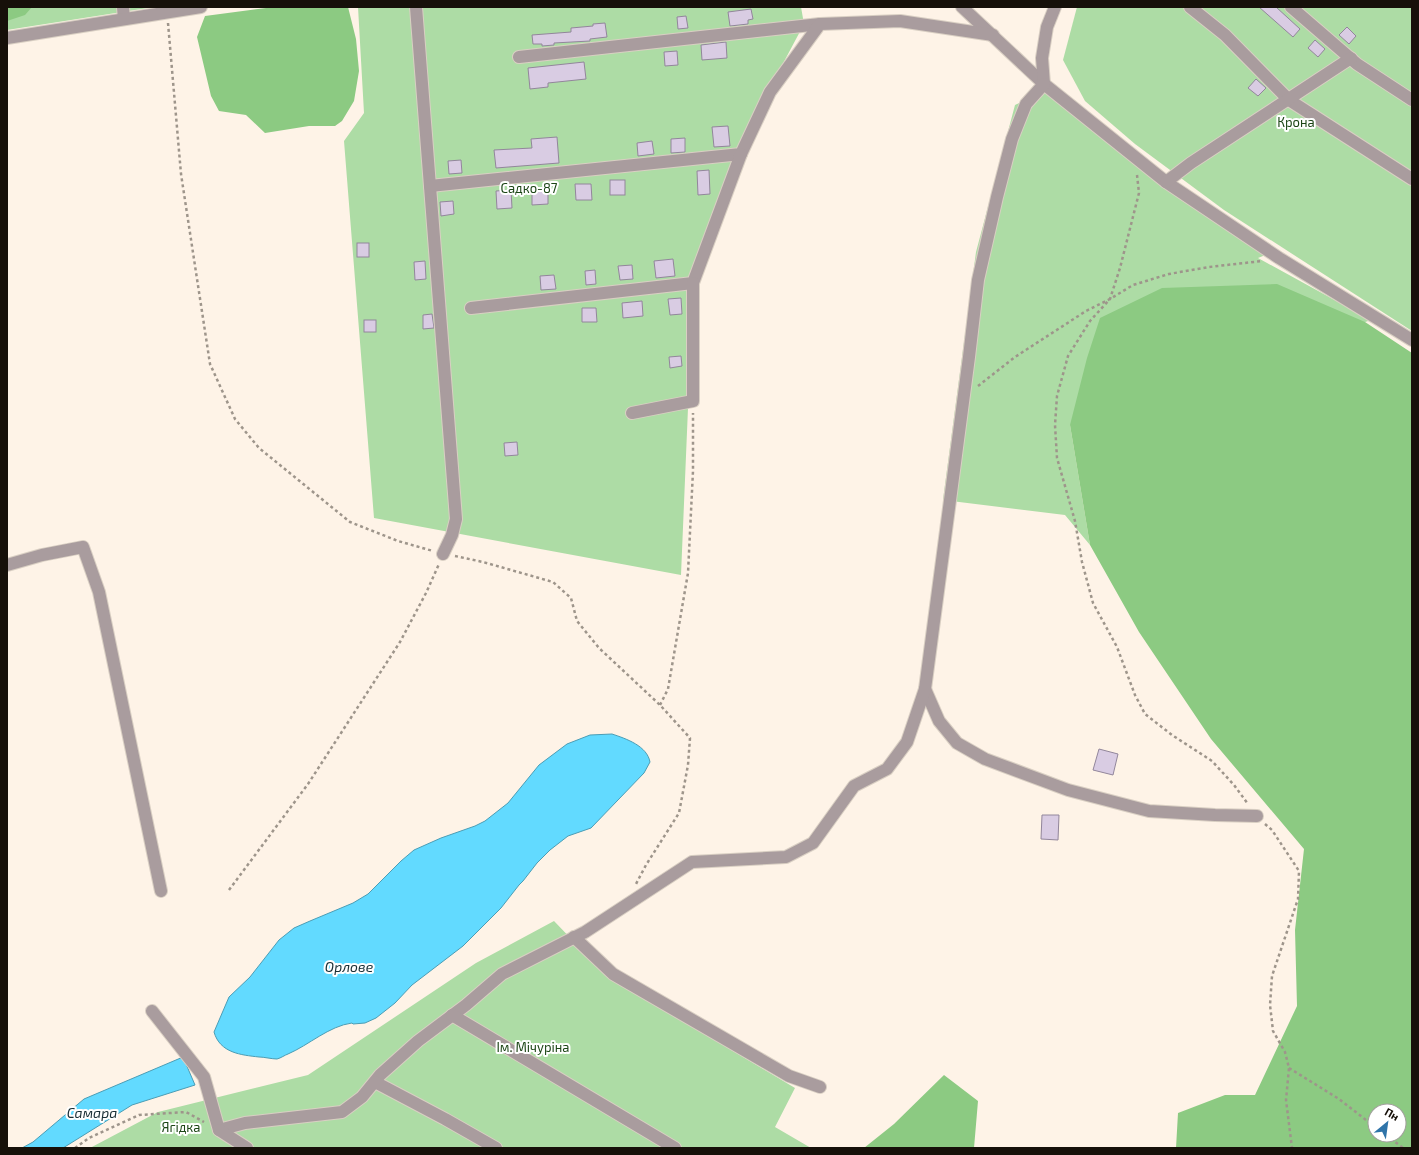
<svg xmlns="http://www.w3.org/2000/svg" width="1419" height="1155" font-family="'Exo 2',sans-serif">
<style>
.green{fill:#addca5}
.forest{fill:#8cca82;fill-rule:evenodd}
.water{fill:#62daff;stroke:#4b9db5}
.building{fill:#d9cce3;stroke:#92869b}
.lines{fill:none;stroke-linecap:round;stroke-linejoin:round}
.minor-casing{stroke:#d9cfc3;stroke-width:14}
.path{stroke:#9e958b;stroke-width:2.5;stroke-dasharray:3 3;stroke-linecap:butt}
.minor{stroke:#a99c9e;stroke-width:12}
.labels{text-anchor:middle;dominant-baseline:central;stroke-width:4;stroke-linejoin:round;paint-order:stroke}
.park-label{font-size:13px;fill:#1b4515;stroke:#fff}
.water-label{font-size:14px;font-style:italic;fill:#1a2f36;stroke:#fff}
</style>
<rect width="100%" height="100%" fill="#fef3e7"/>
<g class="green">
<polygon points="7,7 154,7 7,30"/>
<polygon points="358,7 801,7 804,24 744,137 689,279 688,408 681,575 374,518 344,141 364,113"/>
<polygon points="1077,7 1412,7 1412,331 1224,210 1135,144 1085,101 1063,60"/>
<polygon points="1045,91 1268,254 1258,258 1371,320 1070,425 1090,545 1065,515 943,500 976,252 1015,105"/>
<polygon points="554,921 606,975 795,1088 775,1127 811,1148 90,1148 158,1112 308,1075 476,963"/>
</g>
<g class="forest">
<polygon points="7,7 32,7 25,15 7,21"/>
<polygon points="274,7 348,7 356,39 359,71 354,101 342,121 335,126 309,126 265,133 246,115 219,111 211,96 197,37 205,16"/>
<path d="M1277,284L1365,322L1412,353V1148H1176L1178,1113L1225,1095H1255L1297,1006L1295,930L1304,849L1211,739L1139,632L1090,545L1070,425L1087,358L1100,318L1162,288ZM1375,1111H1399V1135H1375Z"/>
<polygon points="944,1075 978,1101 974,1148 864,1148 894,1124"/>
</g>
<g class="water">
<path d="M612,734C627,739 647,746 650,762L644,773L591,828L568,836L550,850L537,863L523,881L519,885L501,908L463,946L412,985L395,1003L376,1018L365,1023L353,1024L352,1023C329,1026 309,1045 288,1054C285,1055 281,1058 277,1059C272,1059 264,1057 259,1057C241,1055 220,1053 214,1032L229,997L250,977L279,940L294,928L310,921L353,903L368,894L401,861L414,850L441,838L475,826L485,821L508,803L539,765L567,744L590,735Z"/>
<polygon points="183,1057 195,1085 132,1105 63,1148 22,1148 33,1142 84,1099"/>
</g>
<g class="building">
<polygon points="1259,7 1276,7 1300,29 1293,37"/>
<polygon points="751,9 753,19 748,20 748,24 730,26 728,12"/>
<polygon points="686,16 688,28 678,29 677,17"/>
<polygon points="605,23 607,37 590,39 590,41 554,43 554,45 542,46 542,44 533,44 532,35 571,32 571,28 593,26 593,24"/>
<polygon points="1347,27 1356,36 1349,44 1339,35"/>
<polygon points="1315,40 1325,49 1318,57 1308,48"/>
<polygon points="726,42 727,58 702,60 701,45"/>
<polygon points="677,51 678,65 665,66 664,52"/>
<polygon points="584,62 586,79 548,83 548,87 530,89 528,68"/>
<polygon points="1256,79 1266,88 1258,96 1248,88"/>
<polygon points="728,126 730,146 714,147 712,127"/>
<polygon points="557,137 559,163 496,168 494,150 532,148 531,139"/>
<polygon points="685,138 685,152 671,153 671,139"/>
<polygon points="652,141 654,154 638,156 637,143"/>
<polygon points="461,160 462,173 449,174 448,161"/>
<polygon points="709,170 710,194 698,195 697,171"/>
<rect x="610" y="180" width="15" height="15"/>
<polygon points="575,184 591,184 592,200 576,200"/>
<polygon points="532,188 548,188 548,204 532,205"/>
<polygon points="511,190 512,208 497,209 496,191"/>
<polygon points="453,201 454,214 441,216 440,202"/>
<rect x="357" y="243" width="12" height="14"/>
<polygon points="673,259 675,276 656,278 654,261"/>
<polygon points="425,261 426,279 415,280 414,262"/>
<polygon points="632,265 633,279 620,280 618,266"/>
<polygon points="595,270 596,284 586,285 585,271"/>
<polygon points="554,275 556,289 541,290 540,276"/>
<polygon points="681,298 682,314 670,315 668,299"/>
<polygon points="642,301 643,316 623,318 622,303"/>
<polygon points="582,308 596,308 597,322 582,322"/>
<polygon points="432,314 434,328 423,329 423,315"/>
<rect x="364" y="320" width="12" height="12"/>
<polygon points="681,356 682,366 670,368 669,357"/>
<polygon points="517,442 518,455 505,456 504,443"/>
<polygon points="1099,749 1118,754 1113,775 1093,770"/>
<polygon points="1042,815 1059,815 1058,840 1041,839"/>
</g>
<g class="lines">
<g class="minor-casing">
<g id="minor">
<polyline points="123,7 124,19"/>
<polyline points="416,7 456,519 452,535 443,554"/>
<polyline points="962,7 1044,84 1166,182 1279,258 1412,340"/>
<polyline points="1190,7 1225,35 1289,100 1412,179"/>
<polyline points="1291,7 1357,64 1412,100"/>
<polyline points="7,38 201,7"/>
<polyline points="519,57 820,24"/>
<polyline points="1044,84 1042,58 1047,27 1055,7"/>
<polyline points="1166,182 1191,163 1351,58"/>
<polyline points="430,186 741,154 770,92 820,24 900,21 993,35"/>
<polyline points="471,308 693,283 741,154"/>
<polyline points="632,413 693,401 693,283"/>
<polyline points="7,565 42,555 83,547 99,592 161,891"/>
<polyline points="925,689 939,721 957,743 985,759 1068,790 1149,811 1215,815 1257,816"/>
<polyline points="574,937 613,974 789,1076 820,1087"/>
<polyline points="152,1011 204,1077 219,1130 245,1123 342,1112 362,1097 380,1075 418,1041 466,1005 502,974 585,932 692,862 786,857 813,843 854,786 887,769 907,742 925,689 969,357 978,280 997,197 1012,139 1026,104 1044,84"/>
<polyline points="452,1015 675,1148"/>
<polyline points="375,1082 445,1119 496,1148"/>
<polyline points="219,1130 247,1148"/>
</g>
</g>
<g class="path">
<polyline points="168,23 181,174 210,364 235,419 259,448 350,522 398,541 433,551"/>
<polyline points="1137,175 1139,193 1120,268 1110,299 1090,321 1068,356 1057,396 1055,425 1057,458 1075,521 1082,562 1093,603 1117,647 1135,695 1145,714 1172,735 1212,761 1234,785 1248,804"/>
<polyline points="978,386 1015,357 1086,311 1110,299 1133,285 1169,274 1209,267 1262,261"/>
<polyline points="455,556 483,562 553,582 571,598 577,621 599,648 660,705 690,738 688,765 679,813 646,865 636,884"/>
<polyline points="660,705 668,689 688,573 693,471 693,413"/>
<polyline points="1265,824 1272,830 1299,871 1298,899 1272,976 1270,1005 1273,1031 1285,1052 1289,1068 1286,1100 1292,1148"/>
<polyline points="229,890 308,784 400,642 426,593 439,564"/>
<polyline points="1289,1068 1339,1099 1375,1127"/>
<polyline points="1386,1135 1403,1148"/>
<polyline points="75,1148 89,1138 139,1115 186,1112 204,1122"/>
</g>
<use href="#minor" class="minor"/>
</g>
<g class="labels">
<g class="park-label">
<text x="1296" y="122">Крона</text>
<text x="529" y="188">Садко-87</text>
<text x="533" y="1047">Ім. Мічуріна</text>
<text x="181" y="1127">Ягідка</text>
</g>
<g class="water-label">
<text x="349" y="966">Орлове</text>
<text x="92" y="1112">Самара</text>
</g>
</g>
<rect width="1419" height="1155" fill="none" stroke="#161009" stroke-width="16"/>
<g transform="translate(1387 1123) rotate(29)"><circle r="19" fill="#ffffff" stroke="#a29f9d"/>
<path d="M0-3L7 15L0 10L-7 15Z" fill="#2f74a9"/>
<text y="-6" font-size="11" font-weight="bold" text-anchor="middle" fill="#161009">Пн</text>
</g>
</svg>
